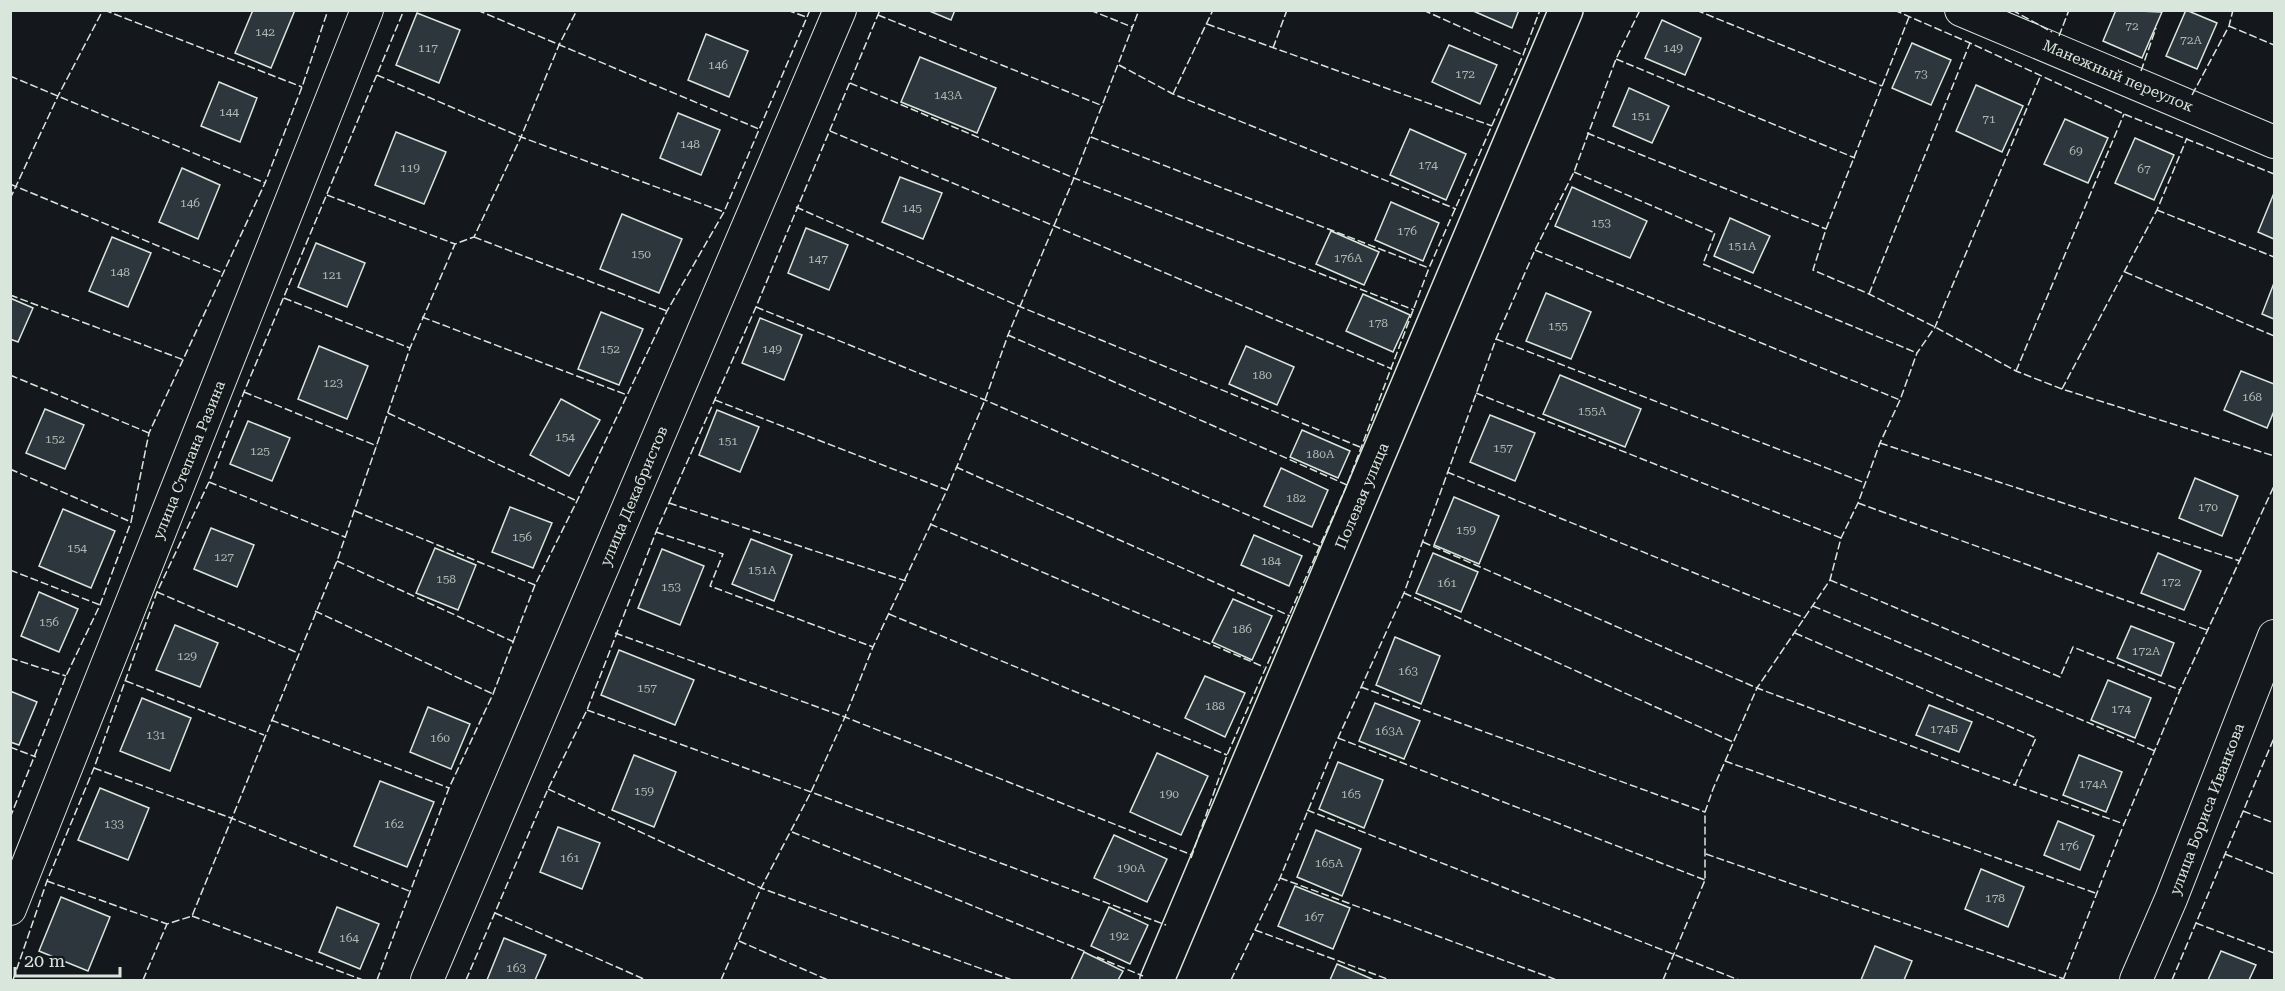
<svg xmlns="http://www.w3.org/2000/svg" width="2285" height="991" font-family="'Roboto Serif',serif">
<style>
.building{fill:#2c363c;stroke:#d8e6dc;stroke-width:1.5}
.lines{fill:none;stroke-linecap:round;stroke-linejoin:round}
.minor-casing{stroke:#d8e6dc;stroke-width:34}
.tertiary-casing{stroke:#d8e6dc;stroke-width:36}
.minor{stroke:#14181c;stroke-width:32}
.tertiary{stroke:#14181c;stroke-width:33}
.fence{stroke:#d8e6dc;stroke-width:1.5;stroke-dasharray:8 3;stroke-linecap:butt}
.labels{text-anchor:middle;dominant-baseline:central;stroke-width:4.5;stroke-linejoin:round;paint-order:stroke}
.number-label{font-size:12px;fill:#adbab4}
.street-label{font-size:15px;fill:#d8e6dc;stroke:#14181c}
</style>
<rect width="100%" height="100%" fill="#14181c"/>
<g class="building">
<polygon points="253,10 295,10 271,68 235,53"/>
<polygon points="927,10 955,10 951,20"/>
<polygon points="1471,10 1519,10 1512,28"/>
<polygon points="2116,10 2162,12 2142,58 2103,41"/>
<polygon points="2186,10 2217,23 2197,69 2166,56"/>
<polygon points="417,13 460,30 439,83 396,65"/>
<polygon points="1662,20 1701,38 1685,75 1645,58"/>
<polygon points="706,34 748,51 729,97 688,80"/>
<polygon points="1912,43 1951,60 1931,105 1892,88"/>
<polygon points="1449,45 1497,65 1480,104 1432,82"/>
<polygon points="920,57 996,88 977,133 901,102"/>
<polygon points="219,82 257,98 240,142 201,126"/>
<polygon points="1976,85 2023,106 2002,152 1956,131"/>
<polygon points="1629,88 1669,106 1652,143 1613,126"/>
<polygon points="678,113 720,130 701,175 660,158"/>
<polygon points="2065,119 2108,138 2088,183 2044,164"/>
<polygon points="1410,129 1466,154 1446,200 1390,175"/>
<polygon points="396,132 446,152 424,204 375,185"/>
<polygon points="2135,138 2174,155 2154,200 2115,183"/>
<polygon points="182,168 220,185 198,239 159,222"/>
<polygon points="900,177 942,193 923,239 882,222"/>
<polygon points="1572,187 1647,221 1630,258 1555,226"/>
<polygon points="2274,193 2274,239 2258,232"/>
<polygon points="1391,202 1439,223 1423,261 1375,240"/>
<polygon points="622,214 682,239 659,293 600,269"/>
<polygon points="1730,218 1770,236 1753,273 1714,256"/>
<polygon points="806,228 848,245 829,290 788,273"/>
<polygon points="1331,231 1379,252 1364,285 1316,264"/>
<polygon points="112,237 151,253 128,307 89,291"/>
<polygon points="316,243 365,263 347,307 298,287"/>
<polygon points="2274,283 2274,319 2262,314"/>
<polygon points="1546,293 1591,312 1571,359 1526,341"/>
<polygon points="1363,294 1410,315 1393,352 1346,331"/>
<polygon points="10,298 33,308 18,342 10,339"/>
<polygon points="601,312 643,329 619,385 578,369"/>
<polygon points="760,318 802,335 784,380 742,363"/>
<polygon points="319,346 368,366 347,419 298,399"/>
<polygon points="1246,346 1294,367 1277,405 1229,384"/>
<polygon points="2241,371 2274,384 2274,411 2267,428 2224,410"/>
<polygon points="1560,375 1641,409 1625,447 1543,414"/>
<polygon points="561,399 600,420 569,476 530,455"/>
<polygon points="45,409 84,425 65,469 26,453"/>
<polygon points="717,410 759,427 740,472 699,455"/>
<polygon points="1490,415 1535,433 1515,481 1470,462"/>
<polygon points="248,421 290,438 272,481 230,464"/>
<polygon points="1302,430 1350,451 1338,478 1290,457"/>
<polygon points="1281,468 1328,490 1312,527 1264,506"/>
<polygon points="2195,478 2238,496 2222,536 2179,518"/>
<polygon points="1454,497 1499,516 1479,564 1434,545"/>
<polygon points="510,507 552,523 533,568 492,552"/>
<polygon points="63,509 115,531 91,588 39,566"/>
<polygon points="211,528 254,545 237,587 194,569"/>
<polygon points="1254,535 1302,556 1289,586 1241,565"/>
<polygon points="751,539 792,555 774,601 732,584"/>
<polygon points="435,548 476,565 458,610 416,593"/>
<polygon points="662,549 704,566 680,625 638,608"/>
<polygon points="1433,553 1478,572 1461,612 1416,593"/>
<polygon points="2158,553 2201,571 2184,610 2141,593"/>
<polygon points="39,592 78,609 59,652 21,636"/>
<polygon points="1233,599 1272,616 1252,660 1212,642"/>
<polygon points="175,625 218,643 200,687 156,670"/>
<polygon points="2131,626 2174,643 2161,676 2117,658"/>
<polygon points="1395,637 1440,656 1421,704 1376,685"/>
<polygon points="619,650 694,680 675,725 601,695"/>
<polygon points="1205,676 1245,693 1225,737 1185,718"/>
<polygon points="2108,680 2151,698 2135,738 2091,720"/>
<polygon points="10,691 37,702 19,745 10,742"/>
<polygon points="142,698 191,718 170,771 120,751"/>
<polygon points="1375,703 1420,721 1404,759 1359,741"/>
<polygon points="1929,705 1972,722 1959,752 1916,735"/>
<polygon points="428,707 470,724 451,769 410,752"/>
<polygon points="1157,753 1208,776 1181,835 1130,812"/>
<polygon points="634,755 676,772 654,827 612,810"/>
<polygon points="2079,755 2122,772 2106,812 2063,795"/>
<polygon points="1338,762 1383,780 1364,828 1319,809"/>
<polygon points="380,781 434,802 407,867 354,846"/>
<polygon points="100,788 149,808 128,860 78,840"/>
<polygon points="2058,821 2094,836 2080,870 2044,855"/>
<polygon points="558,827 600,843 582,889 540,872"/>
<polygon points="1316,830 1361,849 1342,896 1297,877"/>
<polygon points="1114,835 1167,859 1147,902 1094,878"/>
<polygon points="1981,869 2024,887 2008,927 1965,909"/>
<polygon points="1295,886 1350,908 1333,949 1278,926"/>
<polygon points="61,897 110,917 88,971 39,951"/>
<polygon points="337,907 379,924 360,969 319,952"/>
<polygon points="1109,907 1148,925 1130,964 1091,946"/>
<polygon points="504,938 546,955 535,980 487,980"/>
<polygon points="1875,946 1912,961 1904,980 1861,980"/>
<polygon points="2221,951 2256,965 2249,980 2208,980"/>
<polygon points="1084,952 1123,971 1118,980 1071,980"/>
<polygon points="1337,964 1372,979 1372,980 1330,980"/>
</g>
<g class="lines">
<g class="minor-casing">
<g id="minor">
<polyline points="1961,10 2274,142"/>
<polyline points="10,909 367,10"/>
<polyline points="427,980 840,10"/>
<polyline points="2136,980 2171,899 2274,636"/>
</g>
</g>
<g class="tertiary-casing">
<polyline id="tertiary" points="1157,980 1566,10"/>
</g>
<use href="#minor" class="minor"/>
<use href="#tertiary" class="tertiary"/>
<g class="fence">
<polyline points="104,10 302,87"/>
<polyline points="477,10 759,129"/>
<polyline points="787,10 806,17"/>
<polyline points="1090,10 1132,27"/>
<polyline points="1423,10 1523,55"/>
<polyline points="1696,10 1882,86"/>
<polyline points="1894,10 1970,43 2124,114 2274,174"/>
<polyline points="2012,10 2052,32"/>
<polyline points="878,15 1103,106"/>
<polyline points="1909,17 1826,229 1813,270 1869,294 1935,327 2016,371 2062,389 2274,456"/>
<polyline points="1207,24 1492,126"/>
<polyline points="2229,26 2274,45"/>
<polyline points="2059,36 2069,10"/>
<polyline points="1273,48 1287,10"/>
<polyline points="1616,59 1855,158"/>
<polyline points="1119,65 1173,94 1456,209"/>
<polyline points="2141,71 2156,28"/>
<polyline points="377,75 521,137 724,212"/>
<polyline points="10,76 265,183"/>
<polyline points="850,83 1074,178 1414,310"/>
<polyline points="1173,94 1213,10"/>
<polyline points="2192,95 2229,26 2233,10"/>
<polyline points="830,131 1392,369"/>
<polyline points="1587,133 1826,229"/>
<polyline points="1091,137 1429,268"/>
<polyline points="1574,172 1715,233 1703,264 1917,353"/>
<polyline points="10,184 223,273"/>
<polyline points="327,195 455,244"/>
<polyline points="10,199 58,96 103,10"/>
<polyline points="796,207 1021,307 1360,447"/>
<polyline points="2157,210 2274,257"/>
<polyline points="474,237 667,311"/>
<polyline points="1535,250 1900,400"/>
<polyline points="2125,272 2274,336"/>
<polyline points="1869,294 1970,43"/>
<polyline points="10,295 184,360"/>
<polyline points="284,298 410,348"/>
<polyline points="756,307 985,400 1321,547"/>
<polyline points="422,317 627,395"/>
<polyline points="1008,335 1347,485"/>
<polyline points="1496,339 1865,483"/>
<polyline points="2016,371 2124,114"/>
<polyline points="10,375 149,433"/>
<polyline points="2062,389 2157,210 2187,138"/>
<polyline points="244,392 377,446"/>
<polyline points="1476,393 1841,538"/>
<polyline points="715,400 947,490"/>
<polyline points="388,413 577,501"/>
<polyline points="1880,443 2240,561"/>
<polyline points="956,467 1290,616"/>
<polyline points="10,469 131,522"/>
<polyline points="1447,472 1805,618"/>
<polyline points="209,482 345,537"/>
<polyline points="669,503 906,581"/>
<polyline points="1858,503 2207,630"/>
<polyline points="355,511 535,585"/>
<polyline points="930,524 1264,667"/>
<polyline points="656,532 723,554 710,586 873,647"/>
<polyline points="1423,542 1757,688 2015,785"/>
<polyline points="337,561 514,642"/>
<polyline points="10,570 100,605"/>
<polyline points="1830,580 2060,677 2073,647 2180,690"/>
<polyline points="157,592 298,653"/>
<polyline points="1404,593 1733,742"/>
<polyline points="1813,606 2155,751"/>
<polyline points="315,611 493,694"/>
<polyline points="889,614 1227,755"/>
<polyline points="615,633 845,717 1192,855"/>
<polyline points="1795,633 2036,738 2015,785 2124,824"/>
<polyline points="10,658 66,676"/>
<polyline points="126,681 264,735"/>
<polyline points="1361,687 1705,812"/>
<polyline points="587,710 811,792 1166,925"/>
<polyline points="271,720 449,788"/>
<polyline points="1338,738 1705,880"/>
<polyline points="10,747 36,757"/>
<polyline points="1725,761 2098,894"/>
<polyline points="94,768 231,818 409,891"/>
<polyline points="548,789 761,888 1012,980"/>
<polyline points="1307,810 1739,980"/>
<polyline points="2243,811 2274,823"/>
<polyline points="10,818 66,676 100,605 131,522 149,433 265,183 302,87 328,10"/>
<polyline points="792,832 1086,952"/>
<polyline points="1706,854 2064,979"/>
<polyline points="2225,854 2274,874"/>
<polyline points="1191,858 1227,755 1347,485 1429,268 1523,55 1540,10"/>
<polyline points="1280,878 1557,980"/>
<polyline points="47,881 167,924"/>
<polyline points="495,913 646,980"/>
<polyline points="192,916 363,980"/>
<polyline points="2196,923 2274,953"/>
<polyline points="1255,930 1390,980"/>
<polyline points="739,941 828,980"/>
<polyline points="1097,957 1143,976"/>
<polyline points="13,980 47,881 94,768 157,592 209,482 244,392 404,10"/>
<polyline points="143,980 167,924 192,916 337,561 410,348 455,244 474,237 521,137 559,45 577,10"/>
<polyline points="377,980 449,788 493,694 535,585 577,501 667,311 724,212 810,10"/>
<polyline points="466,980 548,789 587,710 656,532 756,307 880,10"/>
<polyline points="721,980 761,888 811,792 845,717 873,647 947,490 985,400 1008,335 1074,178 1139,10"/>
<polyline points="1231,980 1280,878 1338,738 1404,593 1496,339 1535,250 1574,172 1616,59 1640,10"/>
<polyline points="1663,980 1705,880 1705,812 1713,789 1757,688 1830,580 1841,538 1858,503 1880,443 1900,400 1917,353 1935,327 2040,77"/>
<polyline points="2063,980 2124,824 2180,690 2274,486"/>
<polyline points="2172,980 2274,738"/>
</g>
</g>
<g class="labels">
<g class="number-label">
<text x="2132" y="26">72</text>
<text x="265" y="32">142</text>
<text x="2191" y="40">72А</text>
<text x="428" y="48">117</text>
<text x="1673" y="48">149</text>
<text x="718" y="65">146</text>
<text x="1465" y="74">172</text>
<text x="1921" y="74">73</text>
<text x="948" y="95">143А</text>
<text x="229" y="112">144</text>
<text x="1641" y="116">151</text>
<text x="1989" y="119">71</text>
<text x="690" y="144">148</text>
<text x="2076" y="151">69</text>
<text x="1428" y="165">174</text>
<text x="410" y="168">119</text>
<text x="2144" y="169">67</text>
<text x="190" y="203">146</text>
<text x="912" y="208">145</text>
<text x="1601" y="223">153</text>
<text x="1407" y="231">176</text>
<text x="1742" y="246">151А</text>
<text x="641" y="254">150</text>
<text x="1348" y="258">176А</text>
<text x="818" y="259">147</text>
<text x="120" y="272">148</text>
<text x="332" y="275">121</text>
<text x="1378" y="323">178</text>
<text x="1558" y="326">155</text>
<text x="610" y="349">152</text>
<text x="772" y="349">149</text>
<text x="1262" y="375">180</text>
<text x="333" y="383">123</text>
<text x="2252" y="397">168</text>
<text x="1592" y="411">155А</text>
<text x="565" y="437">154</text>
<text x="55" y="439">152</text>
<text x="728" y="441">151</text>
<text x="1503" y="448">157</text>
<text x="260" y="451">125</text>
<text x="1320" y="454">180А</text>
<text x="1296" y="498">182</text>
<text x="2208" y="507">170</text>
<text x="1466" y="530">159</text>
<text x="522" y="537">156</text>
<text x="77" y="548">154</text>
<text x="224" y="557">127</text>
<text x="1271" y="561">184</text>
<text x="762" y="570">151А</text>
<text x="446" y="579">158</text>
<text x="2171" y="582">172</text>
<text x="1447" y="583">161</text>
<text x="671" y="587">153</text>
<text x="49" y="622">156</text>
<text x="1242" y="629">186</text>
<text x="2146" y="651">172А</text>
<text x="187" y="656">129</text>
<text x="1408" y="671">163</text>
<text x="647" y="688">157</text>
<text x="1215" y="706">188</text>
<text x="2121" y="709">174</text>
<text x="1944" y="729">174Б</text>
<text x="1389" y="731">163А</text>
<text x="156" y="735">131</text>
<text x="440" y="738">160</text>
<text x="2093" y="784">174А</text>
<text x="644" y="791">159</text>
<text x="1169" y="794">190</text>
<text x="1351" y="794">165</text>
<text x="114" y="824">133</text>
<text x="394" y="824">162</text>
<text x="2069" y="846">176</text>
<text x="570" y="858">161</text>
<text x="1329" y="863">165А</text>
<text x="1131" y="868">190А</text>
<text x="1995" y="898">178</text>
<text x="1314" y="917">167</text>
<text x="1119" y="936">192</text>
<text x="349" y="938">164</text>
<text x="516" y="968">163</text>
</g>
<g class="street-label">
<text transform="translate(2118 76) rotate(23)">Манежный переулок</text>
<text transform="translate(189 460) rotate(-68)">улица Степана Разина</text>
<text transform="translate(634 496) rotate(-67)">улица Декабристов</text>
<text transform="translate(1362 496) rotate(-67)">Полевая улица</text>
<text transform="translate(2207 809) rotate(-69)">улица Бориса Иванкова</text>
</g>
</g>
<rect width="2285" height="991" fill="none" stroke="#d8e6dc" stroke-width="24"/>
<path d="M15 967v9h105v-9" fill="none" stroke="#d8e6dc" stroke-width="3"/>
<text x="24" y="967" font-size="18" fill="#d8e6dc" stroke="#14181c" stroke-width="4.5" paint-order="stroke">20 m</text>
</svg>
